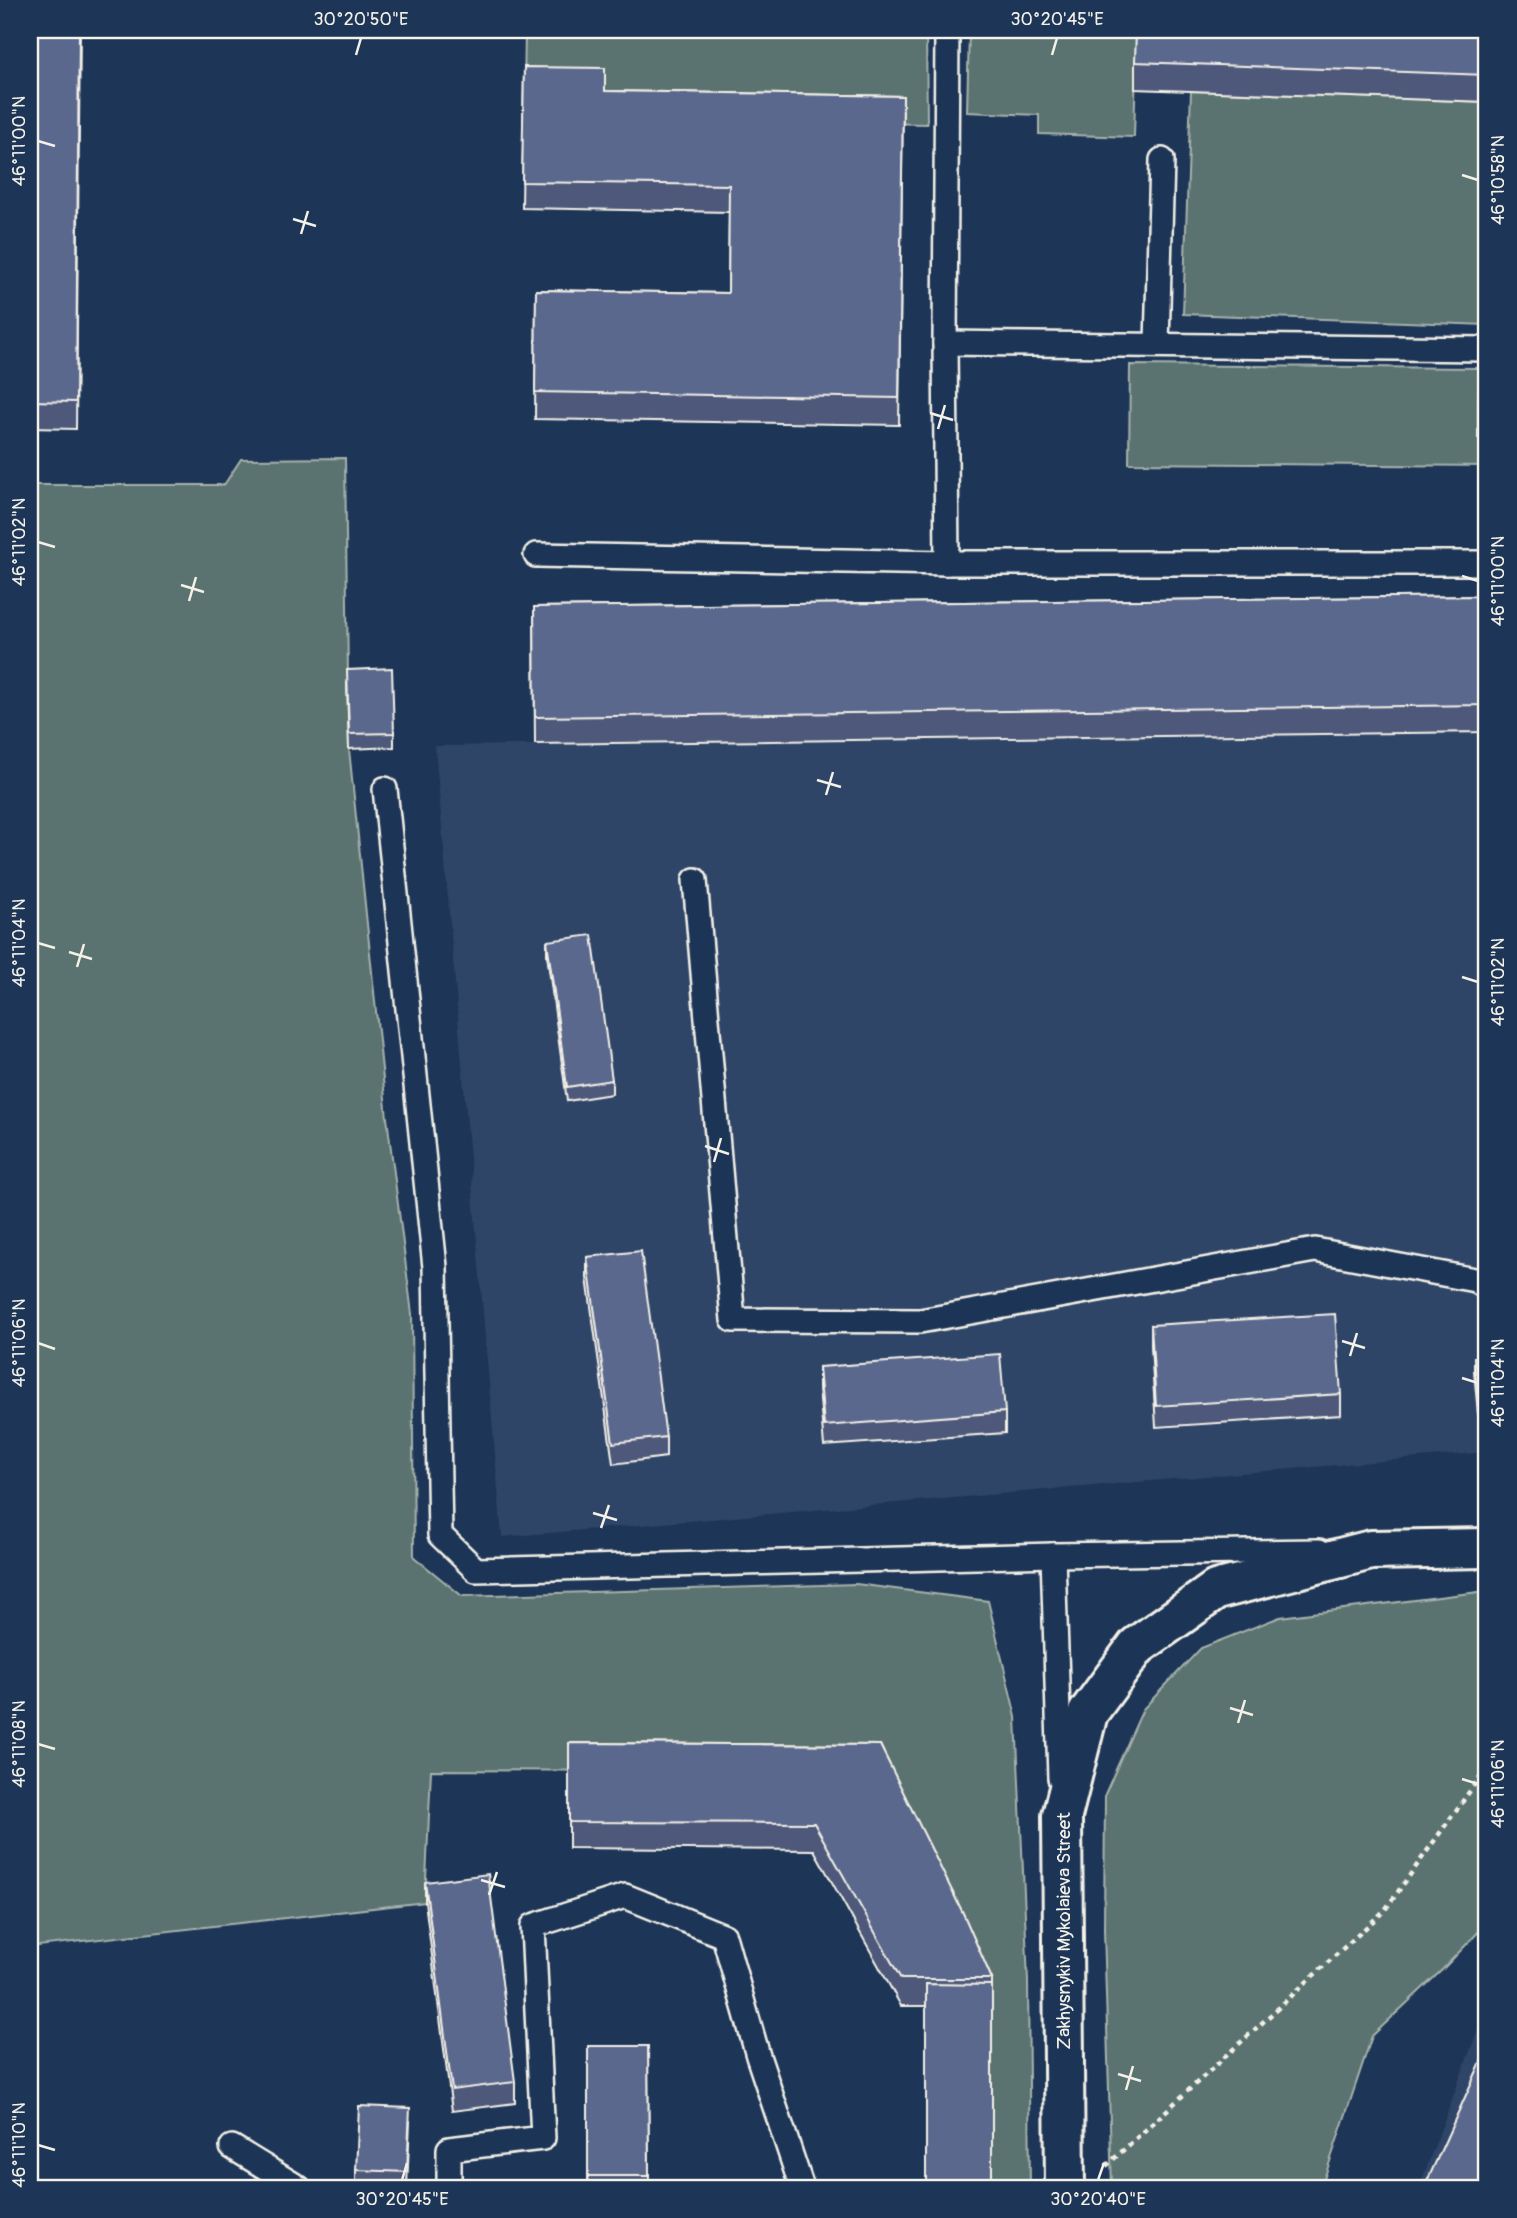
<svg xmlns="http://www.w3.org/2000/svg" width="1517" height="2218" font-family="Pangolin,sans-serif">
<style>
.built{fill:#2f4468}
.green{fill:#5a7370;stroke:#a7b2ac;stroke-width:2}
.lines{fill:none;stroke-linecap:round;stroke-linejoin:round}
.service-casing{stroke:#f4f1e8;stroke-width:28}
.tertiary-casing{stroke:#f4f1e8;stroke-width:44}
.path{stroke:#f4f1e8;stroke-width:4.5;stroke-dasharray:5 5;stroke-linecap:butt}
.service{stroke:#1d3557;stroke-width:23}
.tertiary{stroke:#1d3557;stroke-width:38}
.wall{fill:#4d597a;stroke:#f4f1e8;stroke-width:2}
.building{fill:#5a678e;stroke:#f4f1e8;stroke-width:2}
.ticks{fill:none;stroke:#f4f1e8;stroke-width:2.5}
.labels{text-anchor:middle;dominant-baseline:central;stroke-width:6;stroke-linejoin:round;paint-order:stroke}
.street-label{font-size:19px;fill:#f4f1e8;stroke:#1d3557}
.neatline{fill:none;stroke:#f4f1e8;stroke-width:2.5}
.ticks-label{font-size:18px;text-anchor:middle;fill:#f4f1e8}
</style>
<rect width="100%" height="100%" fill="#1d3557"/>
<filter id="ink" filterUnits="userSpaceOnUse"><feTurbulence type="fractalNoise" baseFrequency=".0143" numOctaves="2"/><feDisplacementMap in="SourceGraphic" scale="14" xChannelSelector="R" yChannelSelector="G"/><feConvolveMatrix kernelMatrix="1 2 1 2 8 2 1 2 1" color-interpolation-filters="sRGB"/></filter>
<g filter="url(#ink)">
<g class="built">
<polygon points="1487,732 1487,1452 502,1537 435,746"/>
<polygon points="1487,2005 1487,2188 1419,2188"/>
</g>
<g class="green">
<polygon points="525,30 926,30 927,124 605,118 524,93"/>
<polygon points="969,30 1137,30 1134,137 1039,134 1039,115 967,112"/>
<polygon points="1191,91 1487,102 1487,325 1183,314"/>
<polygon points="1130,365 1479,368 1478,437 1487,438 1487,466 1129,463"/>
<polygon points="345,458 349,749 387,1118 412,1314 414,1557 462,1596 856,1584 988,1601 1016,1717 1028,1981 1030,2188 992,2188 992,2006 880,1772 431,1770 425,1902 30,1947 30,485 224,485 241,459"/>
<polygon points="1487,1591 1487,1923 1442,1970 1372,2036 1321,2188 1112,2188 1104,1930 1105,1794 1143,1709 1201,1648 1280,1617"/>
</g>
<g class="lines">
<g class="service-casing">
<g id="service">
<polyline points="945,343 947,30"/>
<polyline points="1157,344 1162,160"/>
<polyline points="536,555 947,563 945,343 1487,349"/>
<polyline points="947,563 1487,563"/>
<polyline points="385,789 435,1267 440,1535 476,1570 1053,1555 1319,1551"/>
<polyline points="695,880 733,1320 920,1321 1315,1250 1475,1280 1487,1288"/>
<polyline points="1053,1555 1060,1778"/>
<polyline points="232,2147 299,2188"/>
<polyline points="449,2188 449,2149 543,2138 533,1926 625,1896 724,1936 758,2056 802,2188"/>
</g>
</g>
<g class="tertiary-casing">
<polyline id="tertiary" points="1065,2188 1062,1816 1088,1713 1137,1646 1216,1590 1371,1550 1487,1548"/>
</g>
<polyline class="path" points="1106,2166 1385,1910 1487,1767"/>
<use href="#service" class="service"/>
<use href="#tertiary" class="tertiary"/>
</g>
<g class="wall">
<polygon points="30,30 80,30 76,429 30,428"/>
<polygon points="1487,30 1487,102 1135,89 1135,62"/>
<polygon points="524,67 605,91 903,96 899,425 535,419 536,290 728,293 729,212 522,208"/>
<polygon points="1479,386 1487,386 1487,438 1478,438"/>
<polygon points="1487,596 1487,732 535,744 534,607"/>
<polygon points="347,684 394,733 394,747 349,749"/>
<polygon points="547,941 612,1080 612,1094 567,1101 547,955"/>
<polygon points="1487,1056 1487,1101 1486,1077 1486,1057"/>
<polygon points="587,1257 666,1437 666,1457 613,1464 587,1278"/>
<polygon points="1151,1325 1341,1394 1341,1415 1156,1427 1151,1346"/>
<polygon points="1487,1355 1487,1413 1478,1414 1474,1371 1474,1357"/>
<polygon points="819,1367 1005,1412 1005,1433 824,1446 819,1388"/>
<polygon points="569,1743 880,1745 992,1979 992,2188 926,2006 901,2006 814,1850 569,1848"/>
<polygon points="425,1882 515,2082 515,2103 452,2111 425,1902"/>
<polygon points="588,2046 648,2046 649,2188 588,2188"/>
<polygon points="410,2122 407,2186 356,2184 356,2170"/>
</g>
<g class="building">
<polygon points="30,30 79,30 76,402 30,401"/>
<polygon points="1136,30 1487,30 1487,75 1135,62"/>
<polygon points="524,67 605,68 605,91 903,96 899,398 535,392 536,290 728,293 729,185 522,182"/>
<polygon points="1479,386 1487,386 1487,424 1478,424"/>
<polygon points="1487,596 1487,705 535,717 534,607"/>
<polygon points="392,668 394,733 349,734 347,670"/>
<polygon points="592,935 612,1080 567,1087 547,941"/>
<polygon points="1487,1056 1487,1081 1486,1057"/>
<polygon points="641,1251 666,1437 613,1443 587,1257"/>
<polygon points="1335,1314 1341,1394 1156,1406 1151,1325"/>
<polygon points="1000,1354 1005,1412 824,1426 819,1367"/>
<polygon points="1487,1355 1487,1399 1478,1400 1474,1357"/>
<polygon points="569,1743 880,1745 963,1913 992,1979 901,1979 814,1823 569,1822"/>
<polygon points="488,1874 515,2082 452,2090 425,1882"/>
<polygon points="926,1984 992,1985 992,2188 926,2188"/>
<polygon points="588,2046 648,2046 649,2176 588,2176"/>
<polygon points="1484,2055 1487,2056 1487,2188 1424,2188"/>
<polygon points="359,2106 410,2108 407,2172 356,2170"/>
</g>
</g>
<path class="ticks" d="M356,55L361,38M1052,55L1057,38M38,141L55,146M1462,175L1478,180M293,219L316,226M301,234L308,211M930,413L953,420M938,429L945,405M38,542L55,547M1462,576L1478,581M181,585L204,592M189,601L196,577M817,780L841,787M826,795L833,772M38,943L55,948M69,952L92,959M77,967L84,944M1462,977L1478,982M705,1146L729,1154M714,1162L721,1138M1342,1341L1365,1348M38,1343L55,1349M1350,1356L1357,1333M1462,1378L1478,1383M593,1513L617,1520M601,1528L609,1505M1230,1708L1253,1715M1238,1723L1245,1700M38,1744L55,1749M1462,1779L1478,1784M481,1880L505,1887M489,1895L497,1872M1118,2074L1141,2081M1126,2090L1133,2066M38,2145L55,2150M402,2180L407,2163M1098,2180L1104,2163"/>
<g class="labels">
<g class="street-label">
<text transform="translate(1064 1931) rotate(-90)">Zakhysnykiv Mykolaieva Street</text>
</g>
</g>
<rect width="1517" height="2218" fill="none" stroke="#1d3557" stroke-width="77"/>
<rect x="38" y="38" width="1440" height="2142" class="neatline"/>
<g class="ticks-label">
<text x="361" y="25">30°20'50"E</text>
<text x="1057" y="25">30°20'45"E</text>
<text transform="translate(19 141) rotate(-90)" y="6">46°11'00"N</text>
<text transform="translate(1498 180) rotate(-90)" y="6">46°10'58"N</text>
<text transform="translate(19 542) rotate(-90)" y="6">46°11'02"N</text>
<text transform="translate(1498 581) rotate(-90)" y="6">46°11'00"N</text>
<text transform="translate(19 943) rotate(-90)" y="6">46°11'04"N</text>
<text transform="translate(1498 982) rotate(-90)" y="6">46°11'02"N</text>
<text transform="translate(19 1343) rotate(-90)" y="6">46°11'06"N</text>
<text transform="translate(1498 1383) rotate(-90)" y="6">46°11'04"N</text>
<text transform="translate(19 1744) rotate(-90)" y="6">46°11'08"N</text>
<text transform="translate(1498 1784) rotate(-90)" y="6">46°11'06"N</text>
<text transform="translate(19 2145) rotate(-90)" y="6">46°11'10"N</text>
<text x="402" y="2205">30°20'45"E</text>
<text x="1098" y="2205">30°20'40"E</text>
</g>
</svg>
